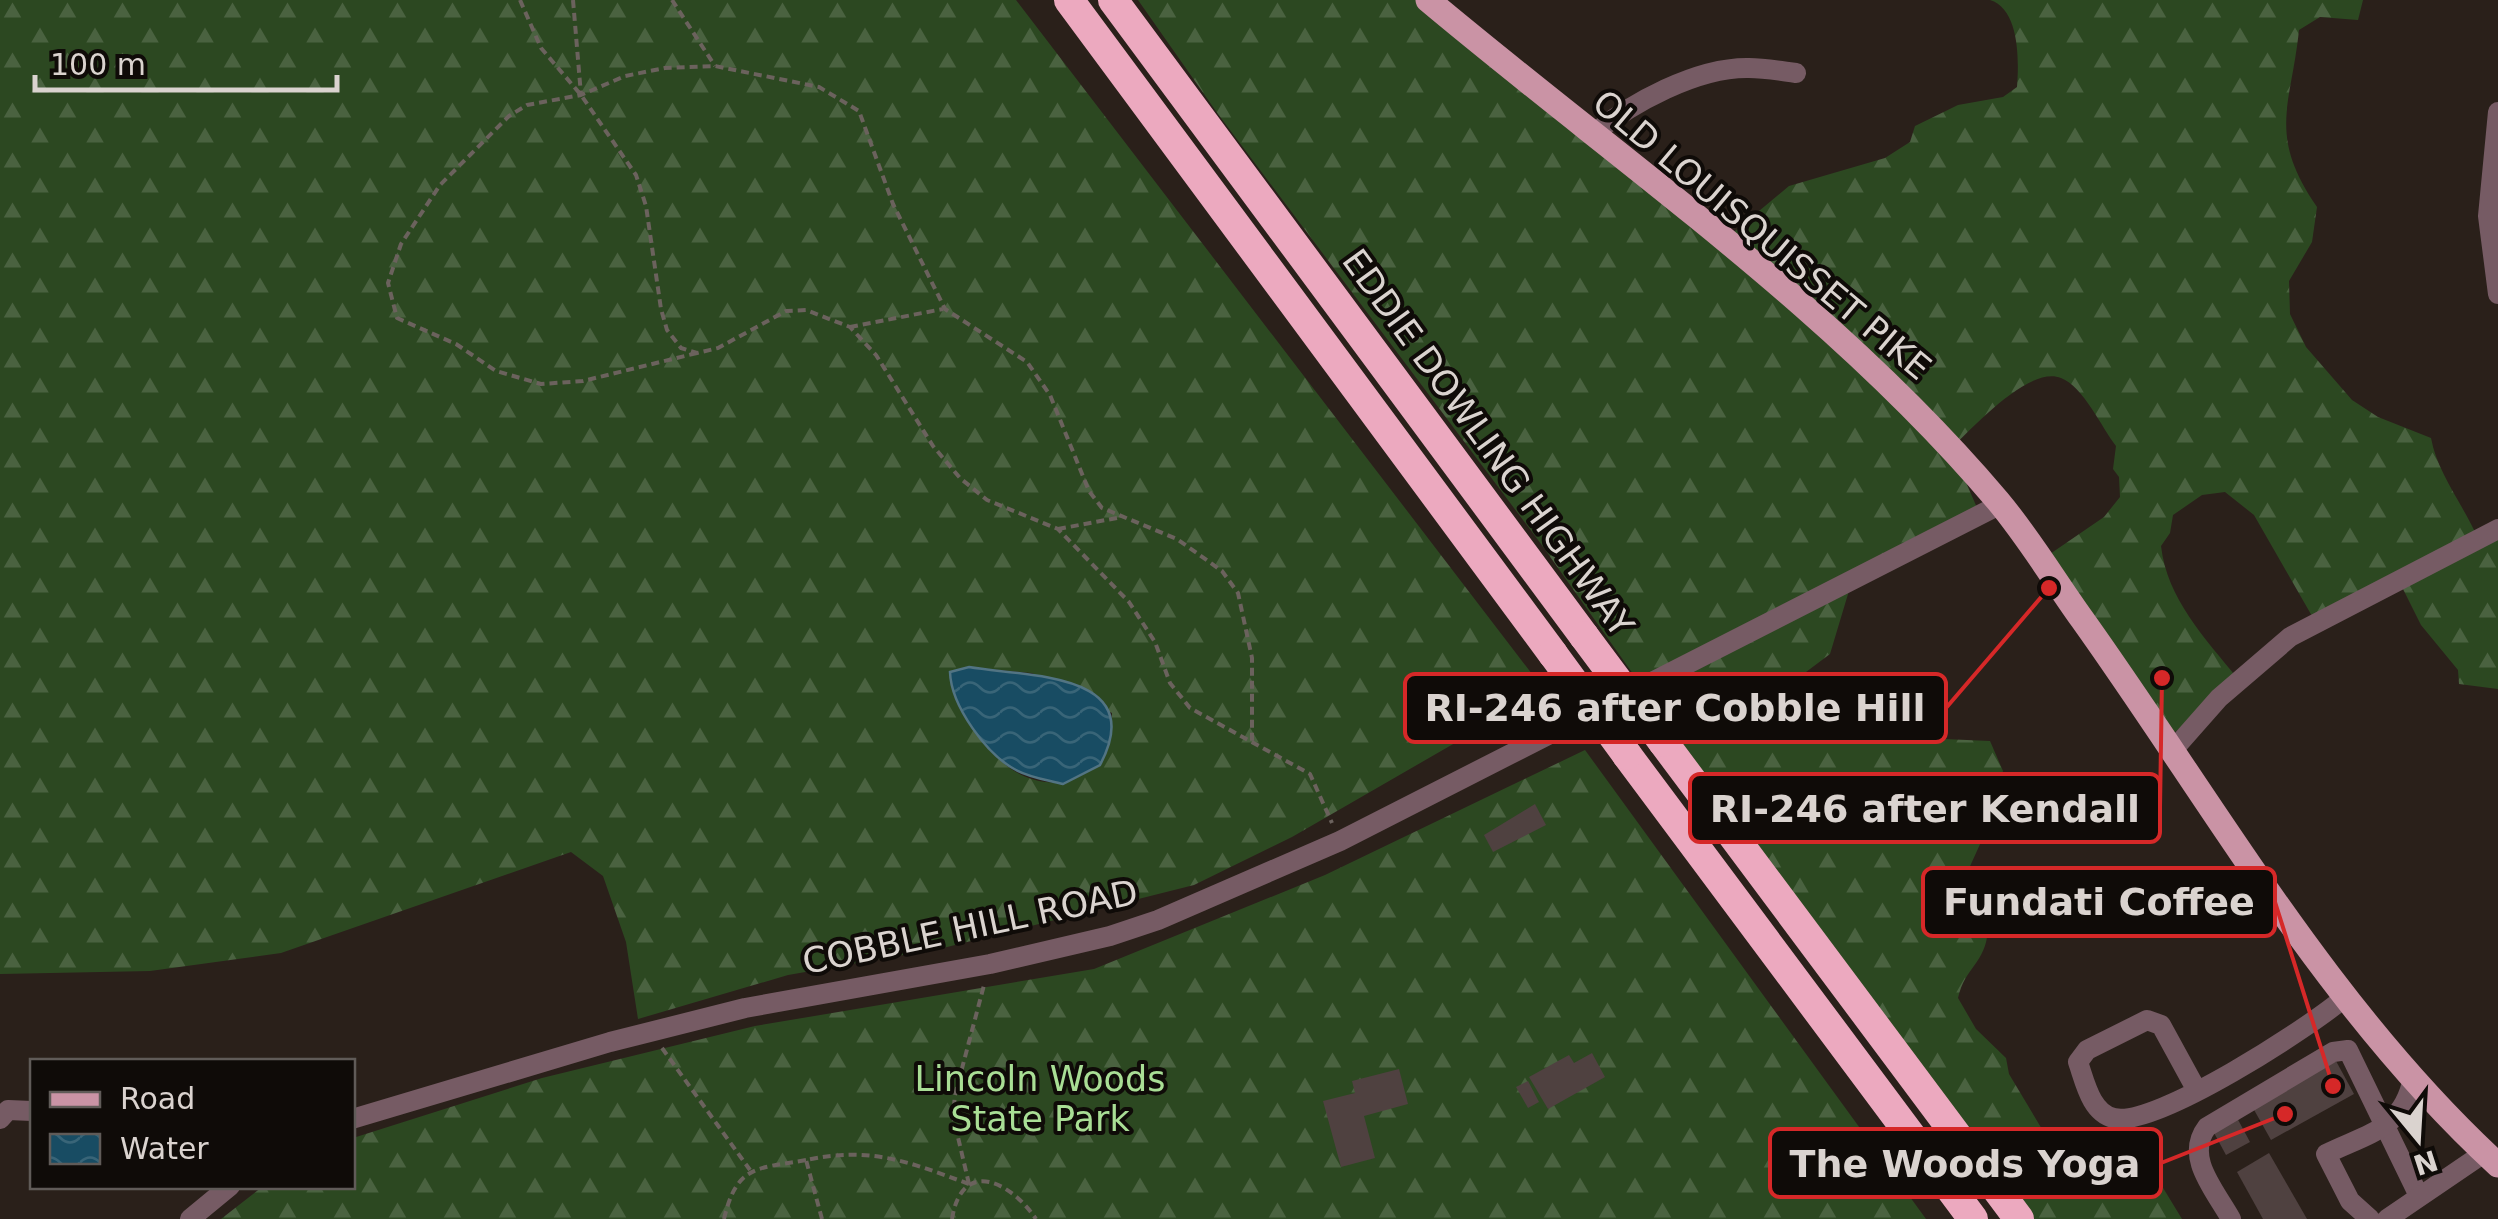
<svg xmlns="http://www.w3.org/2000/svg" width="2498" height="1219" font-family="'DejaVu Sans',sans-serif">
<style>
.forest{fill:url(#forest-firs);fill-rule:evenodd}
.water{fill:url(#water-waves);stroke:#527483;stroke-width:2.5}
.building{fill:#4f4140}
.lines{fill:none;stroke-linecap:round;stroke-linejoin:round}
.path{stroke:#6b625d;stroke-width:4;stroke-dasharray:8 5;stroke-linecap:butt}
.minor{stroke:#765b64;stroke-width:20}
.major{stroke:#ca93a5;stroke-width:25}
.highway{stroke:#eca9bf;stroke-width:30}
.highway-bridge{stroke:#eca9bf;stroke-width:30}
.labels{text-anchor:middle;dominant-baseline:central;stroke-width:8;stroke-linejoin:round;paint-order:stroke}
.street-label{font-size:35px;fill:#dad3cf;stroke:#0f0b08}
.park-label{font-size:35px;fill:#a9de95;stroke:#0f0b08}
.leader{fill:none;stroke:#d62828;stroke-width:4}
.callout-dot{fill:#d62828;stroke:#0f0b08;stroke-width:4}
.callout{fill:#0f0b08;stroke:#d62828;stroke-width:4}
.callout-label{font-size:38px;text-anchor:middle;font-weight:bold;fill:#dad3cf}
</style>
<defs>
<pattern id="forest-firs" width="22" height="20" patternUnits="userSpaceOnUse" patternTransform="scale(2.5)"><rect width="22" height="20" fill="#2c4821"/><path d="M5 1l3.5 6h-7zM16 11l3.5 6h-7z" fill="#4a6240"/></pattern>
<pattern id="water-waves" width="16" height="10" patternUnits="userSpaceOnUse" patternTransform="scale(2.5)"><rect width="16" height="10" fill="#184c63"/><path d="M0 5q4-4 8 0t8 0" fill="none" stroke="#396578"/></pattern>
</defs>
<rect width="100%" height="100%" fill="#2a201a"/>
<g class="forest">
<path d="M0,0H1016L1545,691L1292,837L1194,885L943,948L788,975L638,1019L626,942L603,876L571,852L281,953L150,971L0,974ZM969,667L1032,673L1112,713C1111,799 1021,801 986,742C974,723 973,689 969,667Z"/>
<path d="M1138,0H1429L1723,241L1789,186L1885,158L1910,142L1915,126L1958,105L2003,97L2017,87C2019,62 2020,9 1990,0H2363L2358,20L2320,17L2299,30C2291,107 2267,134 2317,207L2312,242L2289,281L2290,314L2306,347L2352,400L2378,417L2431,438C2437,473 2465,507 2479,541L2498,532V689L2459,684L2458,670L2421,625L2402,587L2316,623L2254,515L2225,492L2202,495L2173,515L2170,533L2161,546C2167,599 2205,638 2238,679L2210,706L2172,734L2050,554L2104,517L2120,497L2119,477L2113,469L2116,446C2102,428 2083,386 2061,378C2029,365 1973,428 1951,448L1978,510L1851,584L1830,654L1806,672L1811,718L1828,734L1990,741L2003,771L1993,806L2000,833L1981,842L1966,875C1983,906 1999,930 1976,963C1967,976 1962,981 1958,998L1976,1029L2006,1058L2009,1074L2070,1176L2091,1182L2143,1155L2182,1219H2019L1541,544L1218,114Z"/>
<polygon points="1585,750 1926,1219 221,1219 262,1187 352,1186 353,1138 542,1078 755,1026 1094,969 1325,875"/>
</g>
<path class="water" d="M969,667C1026,677 1150,671 1100,765L1063,784C1048,780 1031,778 1016,770C987,755 951,706 950,672Z"/>
<g class="building">
<polygon points="1535,804 1546,825 1493,852 1484,835"/>
<polygon points="1592,1053 1605,1077 1548,1109 1529,1077 1569,1055 1574,1063"/>
<polygon points="2336,1061 2354,1094 2271,1140 2253,1108"/>
<polygon points="1399,1069 1408,1104 1364,1116 1375,1158 1341,1167 1323,1101 1355,1093 1352,1081"/>
<polygon points="1528,1081 1539,1102 1528,1108 1516,1087"/>
<polygon points="2236,1116 2250,1142 2226,1155 2213,1131"/>
<polygon points="2269,1153 2307,1219 2263,1219 2237,1172"/>
</g>
<g class="lines">
<g class="path">
<polyline points="520,0 541,48 581,95 636,175 646,206 661,309 667,330 681,348 697,353 718,348 786,311 806,310 850,327 876,355 933,446 960,478 987,500 1058,529 1129,602 1155,642 1170,683 1190,708 1310,774 1332,823"/>
<polyline points="573,0 581,95"/>
<polyline points="672,0 715,66"/>
<polyline points="850,327 943,309"/>
<polyline points="697,353 583,381 541,384 496,371 456,344 397,318 388,283 401,244 440,185 509,116 527,105 581,95 625,76 665,68 715,66 819,87 859,111 893,204 945,309 1027,362 1050,395 1089,491 1102,508 1177,539 1222,571 1238,593 1252,658 1252,741"/>
<polyline points="1058,529 1122,517"/>
<polyline points="662,1048 750,1170"/>
<polyline points="969,1184 953,1116 955,1095 984,985"/>
<path d="M724,1219C737,1164 757,1169 806,1160"/>
<path d="M822,1219L806,1160C871,1146 909,1162 969,1184"/>
<path d="M952,1219C962,1157 1011,1182 1036,1219"/>
</g>
<g class="minor">
<polyline points="2498,112 2488,216 2498,294"/>
<path d="M1592,135C1631,103 1697,67 1749,68C1765,68 1781,71 1796,73"/>
<polyline points="2174,749 2219,698 2290,637 2498,529"/>
<path d="M2196,1089L2161,1025L2147,1020L2087,1050L2078,1062C2085,1082 2091,1113 2114,1118C2155,1128 2312,1026 2345,997"/>
<polyline points="0,1119 8,1110 32,1111"/>
<polyline points="352,1119 610,1042 745,1008 990,964 1110,936 1158,920 1340,841 2001,504"/>
<polyline points="190,1219 230,1186"/>
<path d="M2231,1219C2215,1190 2184,1157 2207,1127L2333,1052L2348,1050L2418,1194"/>
<path d="M2370,1219L2350,1201L2326,1154C2369,1133 2403,1129 2413,1078"/>
<polyline points="2387,1219 2484,1153"/>
</g>
<path class="major" d="M1428,0C1621,162 1835,308 1998,501C2029,538 2054,580 2082,619C2214,804 2329,1010 2498,1165"/>
<g class="highway">
<polyline points="1069,0 1553,654"/>
<polyline points="1113,0 1584,636"/>
<polyline points="1663,742 2019,1219"/>
<polyline points="1627,755 1973,1219"/>
</g>
<g class="highway-bridge">
<polyline points="1584,636 1663,742"/>
<polyline points="1553,654 1627,755"/>
</g>
</g>
<g class="labels">
<g class="street-label">
<text transform="translate(1762 235) rotate(40)">OLD LOUISQUISSET PIKE</text>
<text transform="translate(1488 443) rotate(54)">EDDIE DOWLING HIGHWAY</text>
<text transform="translate(970 927) rotate(-12)">COBBLE HILL ROAD</text>
</g>
<g class="park-label">
<text x="1040" y="1079">Lincoln Woods<tspan x="1040" dy="40">State Park</tspan></text>
</g>
</g>
<path class="leader" d="M2049 588L1946 708M2162 678L2160 808M2333 1086L2275 902M2285 1114L2161 1163"/>
<g class="callout-dot">
<circle cx="2049" cy="588" r="10"/>
<circle cx="2162" cy="678" r="10"/>
<circle cx="2333" cy="1086" r="10"/>
<circle cx="2285" cy="1114" r="10"/>
</g>
<g class="callout">
<rect x="1405" y="674" width="541" height="68" rx="10"/>
<rect x="1690" y="774" width="470" height="68" rx="10"/>
<rect x="1923" y="868" width="352" height="68" rx="10"/>
<rect x="1770" y="1129" width="391" height="68" rx="10"/>
</g>
<g class="callout-label">
<text x="1675" y="721">RI-246 after Cobble Hill</text>
<text x="1925" y="822">RI-246 after Kendall</text>
<text x="2099" y="915">Fundati Coffee</text>
<text x="1965" y="1177">The Woods Yoga</text>
</g>
<rect x="30" y="1059" width="325" height="130" fill="#0f0b08" stroke="#605b58" stroke-width="2.5"/>
<rect x="50" y="1092" width="50" height="15" fill="#ca93a5" stroke="#605b58" stroke-width="2.5"/>
<text x="120" y="1109" font-size="30" fill="#dad3cf">Road</text>
<rect x="50" y="1134" width="50" height="30" fill="url(#water-waves)" stroke="#605b58" stroke-width="2.5"/>
<text x="120" y="1159" font-size="30" fill="#dad3cf">Water</text>
<g transform="translate(2418 1139) rotate(162)" stroke="#0f0b08" stroke-width="8" paint-order="stroke">
<path d="M0-8L18 38L0 25L-18 38Z" fill="#dad3cf"/>
<text y="-15" font-size="28" font-weight="bold" text-anchor="middle" fill="#dad3cf">N</text>
</g>
<path d="M35 75v15h302v-15" fill="none" stroke="#dad3cf" stroke-width="5"/>
<text x="50" y="75" font-size="30" fill="#dad3cf" stroke="#0f0b08" stroke-width="8" paint-order="stroke">100 m</text>
</svg>
